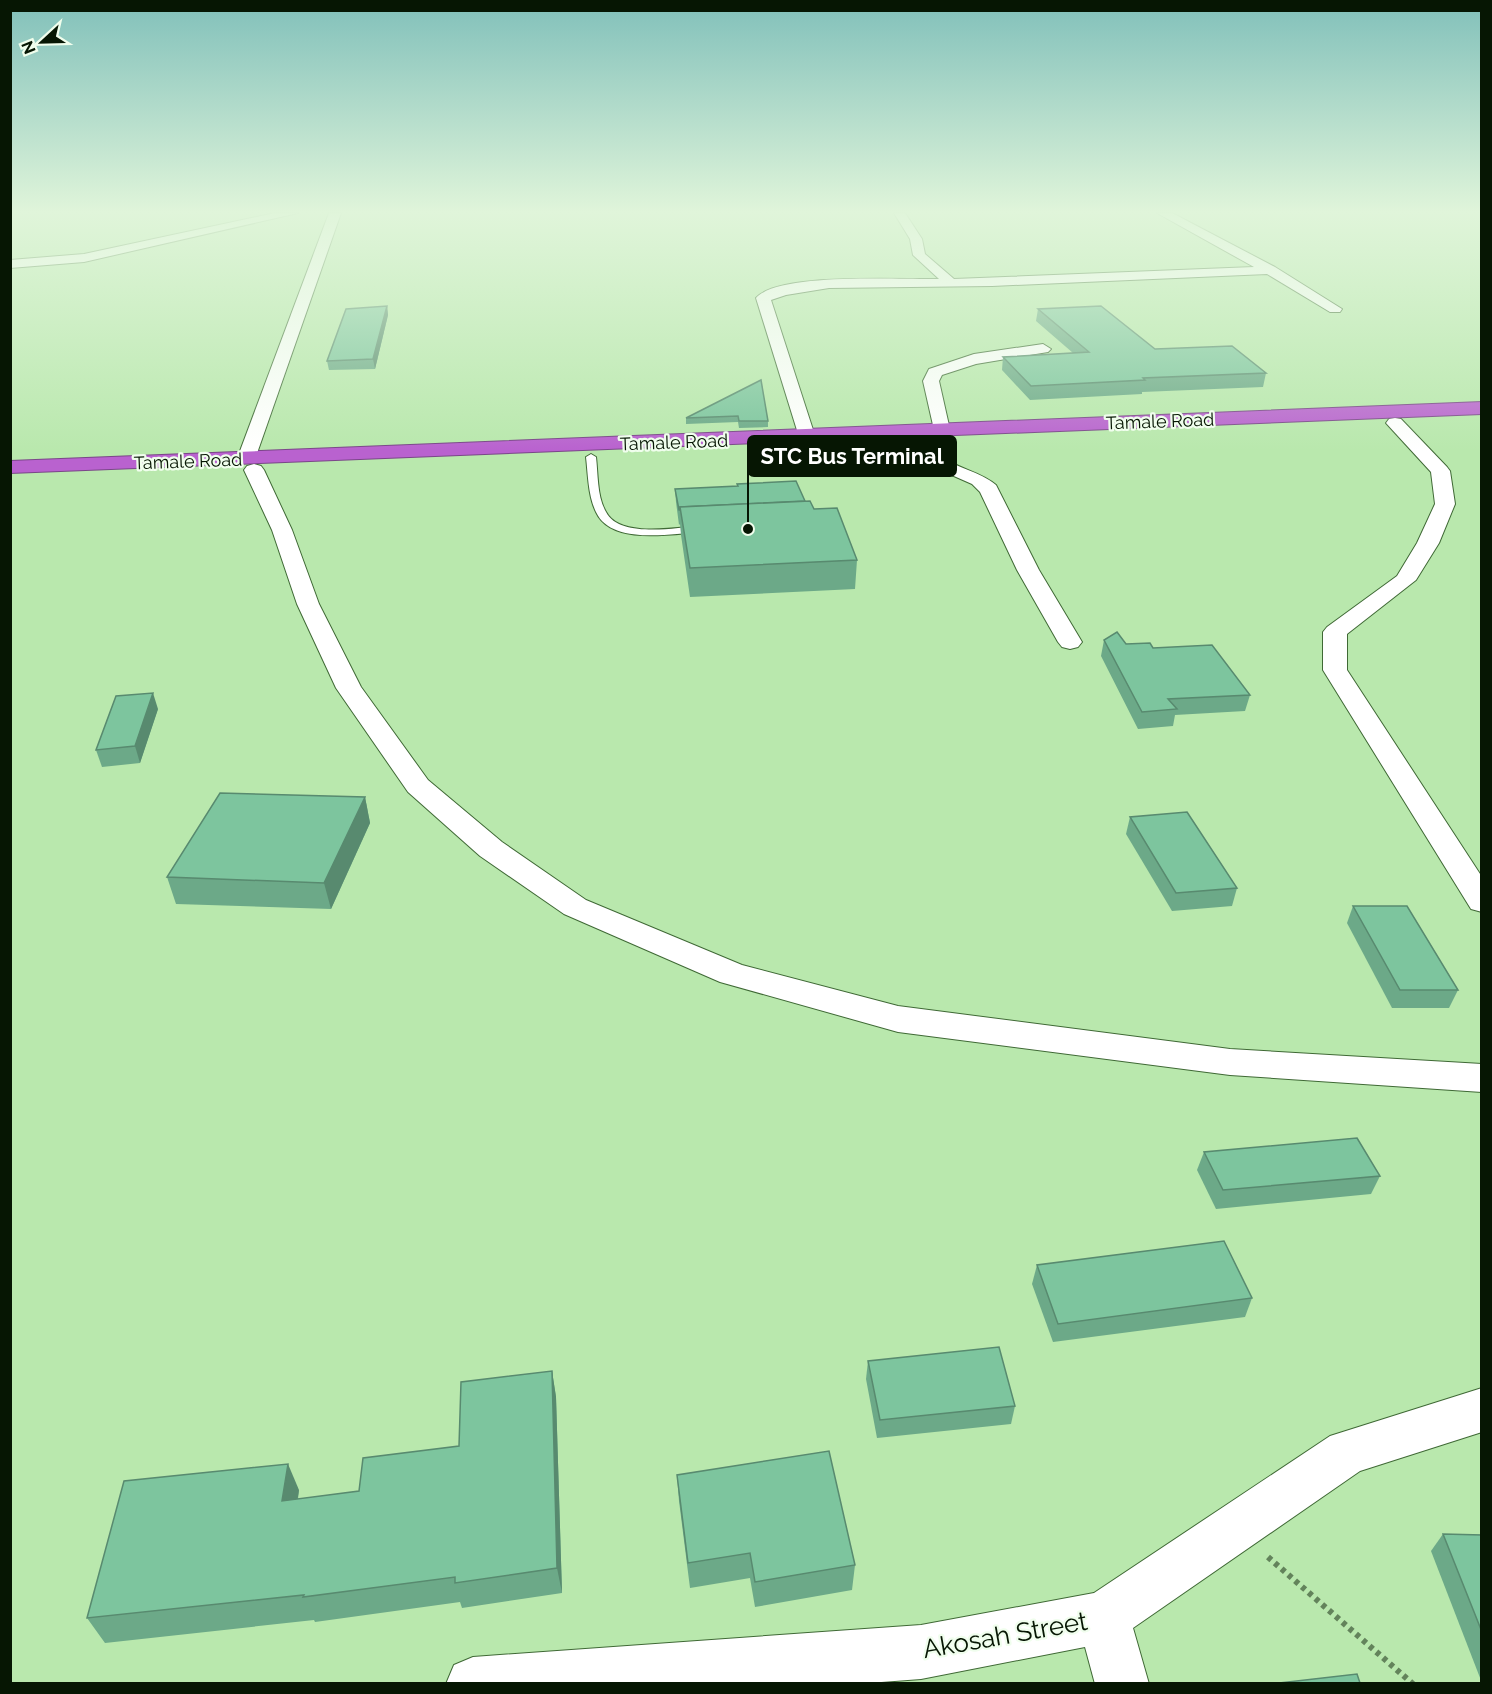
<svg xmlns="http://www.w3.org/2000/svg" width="1492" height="1694" font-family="Raleway,sans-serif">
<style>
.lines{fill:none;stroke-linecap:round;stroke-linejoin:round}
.lane-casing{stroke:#3f6935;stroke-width:2}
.street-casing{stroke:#3f6935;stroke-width:2}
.highway-casing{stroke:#7a4788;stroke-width:2}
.path{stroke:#63835b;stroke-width:6;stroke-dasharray:4.5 4.5;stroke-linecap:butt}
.lane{fill:#fff;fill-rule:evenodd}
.street{fill:#fff;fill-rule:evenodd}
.highway{fill:#b962cf;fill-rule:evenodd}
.wall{fill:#6ca988}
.shaded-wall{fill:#588a6f}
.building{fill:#7dc59e;stroke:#588a6f;stroke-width:1.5}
.labels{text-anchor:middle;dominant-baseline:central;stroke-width:4.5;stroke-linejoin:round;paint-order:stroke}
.far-street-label{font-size:18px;fill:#061603;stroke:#f0feed}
.near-street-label{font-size:26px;fill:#061603;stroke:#f0feed}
.leader{fill:none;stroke:#061603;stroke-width:2}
.callout-dot{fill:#061603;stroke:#f0feed;stroke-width:2}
.callout{fill:#061603;stroke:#061603;stroke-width:2}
.callout-label{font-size:22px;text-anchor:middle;font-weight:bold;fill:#fff}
</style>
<rect width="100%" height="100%" fill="#b9e8ad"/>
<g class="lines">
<g class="lane-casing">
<path id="lane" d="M591,454L596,457C598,474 597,497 606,512C619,538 675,528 699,526L704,529L699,532C670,534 611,545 596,512C588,496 588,474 586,457Z"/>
</g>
<g class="street-casing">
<g id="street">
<polygon points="275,213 298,213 84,262 10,268 10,260 84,254"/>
<polygon points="329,213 341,213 255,459 253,463 239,463 237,459"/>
<path d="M894,213H905L922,239L925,254L954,279L1254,267L1157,213H1172L1275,267L1342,309L1340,312H1330L1267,274L992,286L829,288L786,295L771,300L815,436L812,440H800L756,298C779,272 902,280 939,279L913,255L910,239Z"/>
<polygon points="1043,344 1051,349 1048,352 976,364 942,375 939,381 950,430 947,434 935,434 923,381 929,369 974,354"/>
<polygon points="1395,418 1401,419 1447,467 1450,471 1455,504 1439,543 1416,580 1347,634 1347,670 1482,877 1482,912 1471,909 1323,670 1323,632 1327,627 1397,576 1417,543 1435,504 1431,472 1386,423 1389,419"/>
<path d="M922,437C933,439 934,449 942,456C954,468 980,471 996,485L1039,570L1082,642L1078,647L1070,649L1062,647L1058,642L1017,570L980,492L972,484L929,465L913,442L916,438Z"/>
<polygon points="254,464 261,466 264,470 292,530 319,604 361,687 428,780 502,842 586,900 742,965 898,1006 1230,1049 1482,1064 1482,1092 1230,1075 898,1032 720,982 564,914 480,856 408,792 336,688 297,604 272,530 244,470 247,466"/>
<polygon points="1482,1388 1482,1432 1360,1471 1133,1628 1149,1684 1095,1684 1085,1647 921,1679 855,1684 446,1684 454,1665 473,1657 921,1625 1094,1593 1330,1436"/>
</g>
</g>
<g class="highway-casing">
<polygon id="highway" points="1482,402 1482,414 10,473 10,461"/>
</g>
<polyline class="path" points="1268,1557 1413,1684"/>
<use href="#lane" class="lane"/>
<use href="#street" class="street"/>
<use href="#highway" class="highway"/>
</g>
<g class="wall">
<polygon points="387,306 388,315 375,369 329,370 327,361"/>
<polygon points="1038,309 1155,349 1266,373 1263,387 1142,392 1142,394 1030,400 1002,370 1003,357 1073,353 1036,321"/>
<polygon points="761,380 768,421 768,427 739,428 738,422 686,424 686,418"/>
<polygon points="675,489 805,501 814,509 857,560 855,589 690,597 681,535 680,524 679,525 676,502"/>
<polygon points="1104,640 1153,648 1250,695 1245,711 1175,715 1173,726 1138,729 1101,656"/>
<polygon points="158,709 140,763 102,767 96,750"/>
<polygon points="365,797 370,823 331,909 176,904 167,877"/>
<polygon points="1130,817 1237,888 1232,906 1172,911 1126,834"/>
<polygon points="1353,906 1458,990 1449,1008 1392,1008 1347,923"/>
<polygon points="1204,1152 1380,1176 1371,1194 1216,1209 1197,1170"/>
<polygon points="1037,1265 1252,1298 1245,1317 1053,1342 1032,1284"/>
<polygon points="868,1361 1015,1406 1011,1424 877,1438 866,1379"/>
<polygon points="552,1371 556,1397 562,1593 462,1608 460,1602 315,1622 314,1620 105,1643 87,1618 299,1490 298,1499 359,1491 459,1446"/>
<polygon points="677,1475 855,1565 852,1590 755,1607 750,1578 690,1588 679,1501"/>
<polygon points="1443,1534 1482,1535 1482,1683 1431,1551"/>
</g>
<g class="shaded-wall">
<polygon points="387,306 388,315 375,369 373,359"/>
<polygon points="153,693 158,709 140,763 135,746"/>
<polygon points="365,797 370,823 331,909 324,883"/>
<polygon points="552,1371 556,1397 562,1593 557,1568"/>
<polygon points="288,1464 299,1490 293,1527 282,1501"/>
</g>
<g class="building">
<polygon points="387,306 373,359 327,361 346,309"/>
<polygon points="1101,306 1155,349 1232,346 1266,373 1143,378 1145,380 1031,386 1003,357 1089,352 1038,309"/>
<polygon points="761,380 768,421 739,421 738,416 686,418"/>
<polygon points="796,481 805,501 680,507 680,510 679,510 675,489 738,486 737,484"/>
<polygon points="810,501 814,509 837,508 857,560 690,568 680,507"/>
<polygon points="1117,632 1126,644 1150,643 1153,648 1212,645 1250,695 1168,699 1177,709 1142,712 1104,640"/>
<polygon points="153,693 135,746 96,750 116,696"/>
<polygon points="220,793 365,797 324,883 167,877"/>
<polygon points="1187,812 1237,888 1176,893 1130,817"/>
<polygon points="1353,906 1407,906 1458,990 1400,990"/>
<polygon points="1357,1138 1380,1176 1223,1190 1204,1152"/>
<polygon points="1224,1241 1252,1298 1058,1324 1037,1265"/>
<polygon points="999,1347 1015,1406 880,1420 868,1361"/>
<polygon points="552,1371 557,1568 455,1583 455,1577 303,1597 304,1595 87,1618 124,1481 288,1464 282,1501 359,1491 363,1458 459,1446 461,1382"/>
<polygon points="829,1451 855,1565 755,1582 750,1553 688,1563 677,1475"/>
<polygon points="1443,1534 1482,1535 1482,1632"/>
<polygon points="1357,1674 1360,1683 1279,1683"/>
</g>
<linearGradient id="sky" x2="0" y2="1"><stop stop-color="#81c0ba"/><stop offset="0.47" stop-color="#e0f5da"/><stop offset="1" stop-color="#e0f5da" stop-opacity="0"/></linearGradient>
<rect width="1492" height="451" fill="url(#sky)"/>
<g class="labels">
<g class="far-street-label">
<text transform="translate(1160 421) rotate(-2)">Tamale Road</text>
<text transform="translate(674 442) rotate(-2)">Tamale Road</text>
<text transform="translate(188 461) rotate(-2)">Tamale Road</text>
</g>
<g class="near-street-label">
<text transform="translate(1005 1635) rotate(-10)">Akosah Street</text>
</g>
</g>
<path class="leader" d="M748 529L748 456"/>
<circle class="callout-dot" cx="748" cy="529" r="6"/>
<rect class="callout" x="748" y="436" width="208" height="40" rx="6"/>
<g class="callout-label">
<text x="852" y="464">STC Bus Terminal</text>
</g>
<rect width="1492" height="1694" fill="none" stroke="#061603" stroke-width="24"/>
<g transform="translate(42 42) rotate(248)" stroke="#f0feed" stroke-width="4.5" paint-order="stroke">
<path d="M0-4.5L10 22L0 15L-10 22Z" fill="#061603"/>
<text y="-9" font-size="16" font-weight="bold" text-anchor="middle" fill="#061603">N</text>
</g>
</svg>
